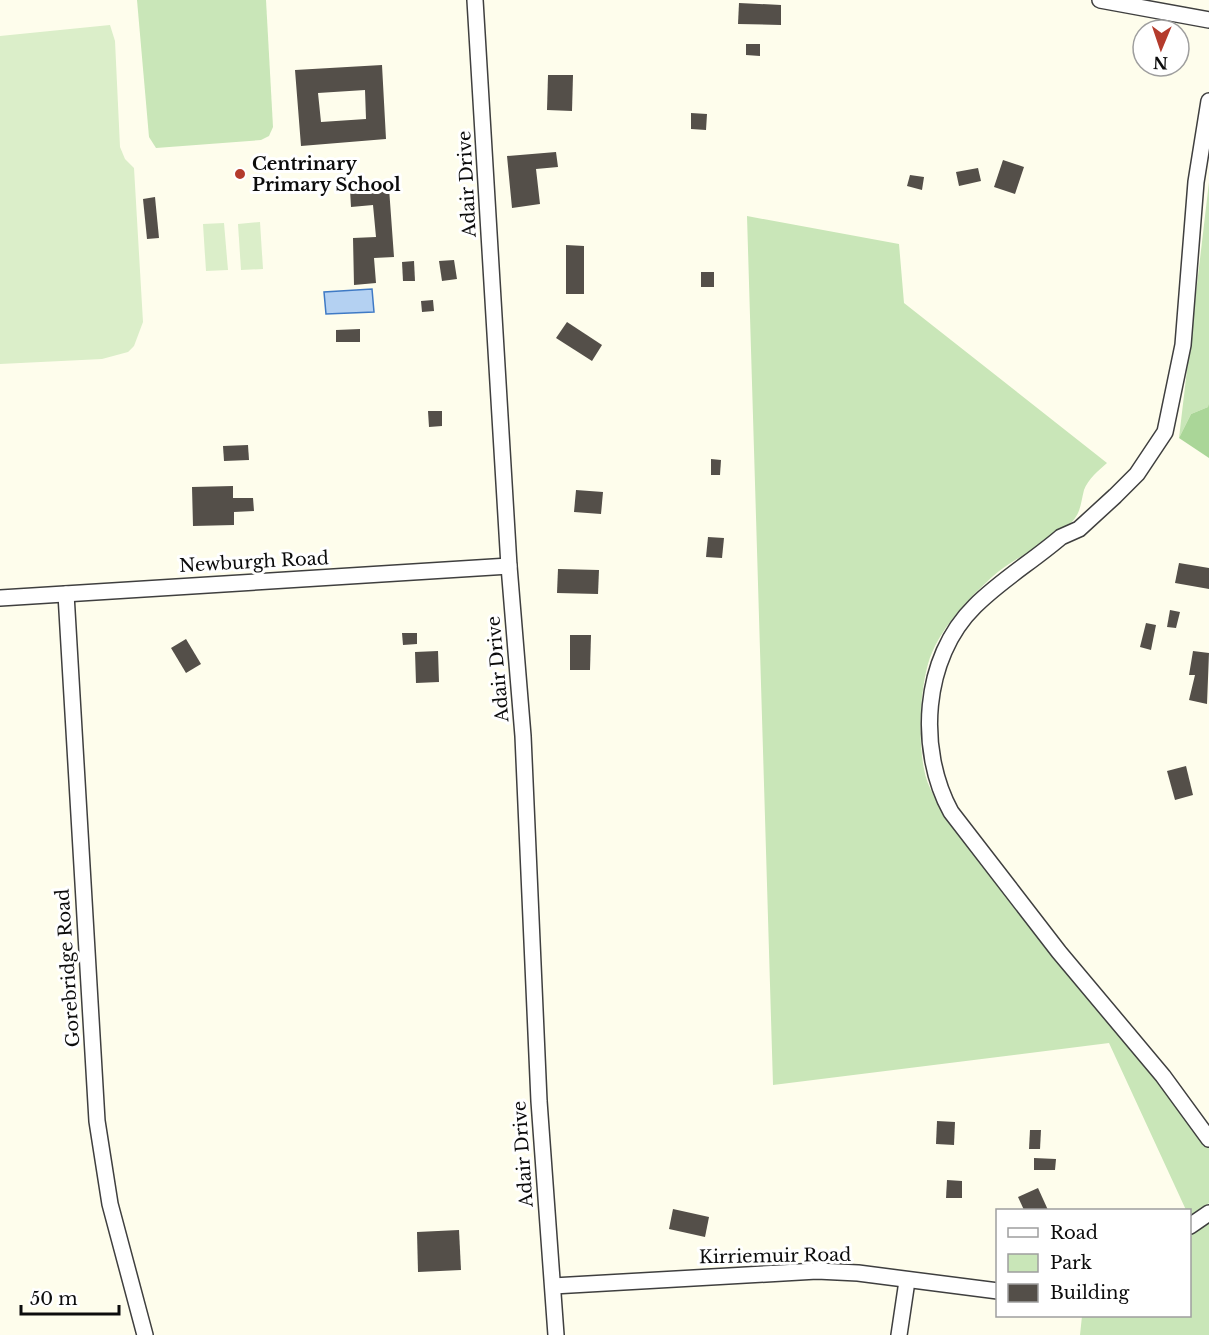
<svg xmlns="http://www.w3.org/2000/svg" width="1209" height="1335" font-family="'Libre Baskerville',serif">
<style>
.green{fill:#c9e6b8}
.forest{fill:#aad698}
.pitch{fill:#dbeec9}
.water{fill:#b4d1f2;stroke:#3f7ac5;stroke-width:1.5}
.building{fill:#544f49;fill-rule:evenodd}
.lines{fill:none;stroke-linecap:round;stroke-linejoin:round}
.minor-casing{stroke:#3f3f3f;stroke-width:18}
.minor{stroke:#fff;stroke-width:15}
.poi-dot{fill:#b43b2c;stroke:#fff;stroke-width:2}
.labels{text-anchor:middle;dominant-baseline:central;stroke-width:6;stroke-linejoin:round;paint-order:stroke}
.poi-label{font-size:18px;font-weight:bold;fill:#0c0c0c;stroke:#fff;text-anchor:start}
.street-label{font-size:18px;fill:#0c0c0c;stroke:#fff}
</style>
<rect width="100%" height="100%" fill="#fefdec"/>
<g class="green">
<polygon points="137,0 266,0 273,127 269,136 261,140 156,148 149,137"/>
<polygon points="1209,182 1209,402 1208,407 1191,414 1179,438"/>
<path d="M747,216L899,244L904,303L1107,463C1099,470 1088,479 1084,490C1080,506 1081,514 1068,526C1045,545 1015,557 992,577C967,600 938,630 928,664C920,692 918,740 924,769C927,787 938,803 947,818L1209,1145V1203L1190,1220V1210H1186L1109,1043L773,1085Z"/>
<polygon points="1206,1221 1209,1222 1209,1335 1080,1335 1082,1316 1190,1316 1190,1232"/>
</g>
<polygon class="forest" points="1209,402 1209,458 1179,438 1191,414 1208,407"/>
<g class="pitch">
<polygon points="110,25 115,41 120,147 125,159 134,168 143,322 134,346 128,352 102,359 0,364 0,36"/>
<polygon points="260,222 263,269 241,270 238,224"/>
<polygon points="224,223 228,270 206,271 203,224"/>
</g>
<polygon class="water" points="372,289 374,312 326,314 324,292"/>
<g class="building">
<polygon points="739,3 781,5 781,25 738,24"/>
<polygon points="746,44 760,44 760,56 746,55"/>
<path d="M382,65L386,139L301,146L295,70ZM365,90L366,119L321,122L318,93Z"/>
<polygon points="548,75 573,75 572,111 547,110"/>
<polygon points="691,113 707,114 706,130 691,129"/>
<polygon points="556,152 558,167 536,169 540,204 512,208 507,156"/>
<polygon points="1003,160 1024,167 1015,194 994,187"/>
<polygon points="978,168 981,181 959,186 956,172"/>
<polygon points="910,175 924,177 922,190 907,186"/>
<polygon points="389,188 394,257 374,258 376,283 354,285 353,238 376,237 373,205 351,207 350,190"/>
<polygon points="155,197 159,238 147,239 143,199"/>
<polygon points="566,245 584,246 584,294 566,294"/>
<polygon points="454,260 457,279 442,281 439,261"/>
<polygon points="414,261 415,281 403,281 402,262"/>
<rect x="701" y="272" width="13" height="15"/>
<polygon points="433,300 434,311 422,312 421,301"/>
<polygon points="567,322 602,345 592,361 556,338"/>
<polygon points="360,329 360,342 336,342 336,330"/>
<polygon points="428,411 442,411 442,426 429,427"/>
<polygon points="248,445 249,460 224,461 223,446"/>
<polygon points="711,459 721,460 720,475 711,475"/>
<polygon points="233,486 233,498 253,498 254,511 234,512 234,525 193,526 192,487"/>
<polygon points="576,490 603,492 601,514 574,512"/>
<polygon points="708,537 724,538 722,558 706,557"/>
<polygon points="1179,563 1209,568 1209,589 1175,583"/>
<polygon points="558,569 599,570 598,594 557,593"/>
<polygon points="1170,610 1180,612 1176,628 1167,627"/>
<polygon points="1146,623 1156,625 1151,650 1140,647"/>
<polygon points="402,633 417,633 417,644 403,645"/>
<polygon points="570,635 591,635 590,670 570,670"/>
<polygon points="186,639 201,664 186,673 171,648"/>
<polygon points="438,651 439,682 416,683 415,652"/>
<polygon points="1193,651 1209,653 1207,704 1189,700 1195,675 1189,675"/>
<polygon points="1186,766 1193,795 1175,800 1167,771"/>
<polygon points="937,1121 955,1122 954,1145 936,1144"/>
<polygon points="1030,1130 1041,1130 1040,1149 1029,1149"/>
<polygon points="1034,1158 1056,1159 1055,1170 1034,1170"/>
<polygon points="947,1180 962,1181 962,1198 946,1198"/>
<polygon points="1038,1188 1048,1210 1024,1210 1018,1197"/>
<polygon points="673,1209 709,1217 705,1237 669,1229"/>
<polygon points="459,1230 461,1270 418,1272 417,1232"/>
</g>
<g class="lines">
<g class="minor-casing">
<g id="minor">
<polyline points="475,0 509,566 523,736 539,1101 556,1335"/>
<polyline points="1100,0 1209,20"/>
<path d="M1209,101L1196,182L1183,345L1165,432L1137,474L1115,496L1079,529L1061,537C1033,561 1001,580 975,606C922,658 917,750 951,812L1059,952L1163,1076L1209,1139"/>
<polyline points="66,594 97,1121 110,1204 145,1335"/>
<polyline points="0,598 509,566"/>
<polyline points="1190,1226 1209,1213"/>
<polyline points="553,1286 817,1271 858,1273 998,1291"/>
<polyline points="899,1335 907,1281"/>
</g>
</g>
<use href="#minor" class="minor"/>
</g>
<circle class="poi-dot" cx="240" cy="174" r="6"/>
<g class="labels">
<g class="poi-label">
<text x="252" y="164">Centrinary<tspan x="252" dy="21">Primary School</tspan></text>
</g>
<g class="street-label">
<text transform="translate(467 184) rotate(-93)">Adair Drive</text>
<text transform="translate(254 562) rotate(-3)">Newburgh Road</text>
<text transform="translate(498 669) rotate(-95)">Adair Drive</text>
<text transform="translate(68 968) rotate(-94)">Gorebridge Road</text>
<text transform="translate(523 1154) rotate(-94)">Adair Drive</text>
<text transform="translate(775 1256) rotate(-1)">Kirriemuir Road</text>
</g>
</g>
<rect x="996" y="1209" width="195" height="108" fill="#ffffff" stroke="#9e9e9e" stroke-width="1.5"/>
<rect x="1008" y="1228" width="30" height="9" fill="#ffffff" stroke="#9e9e9e" stroke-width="1.5"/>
<text x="1050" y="1239" font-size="18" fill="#0c0c0c">Road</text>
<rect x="1008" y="1254" width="30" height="18" fill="#c9e6b8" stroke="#9e9e9e" stroke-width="1.5"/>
<text x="1050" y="1269" font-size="18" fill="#0c0c0c">Park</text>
<rect x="1008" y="1284" width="30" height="18" fill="#544f49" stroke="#9e9e9e" stroke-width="1.5"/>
<text x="1050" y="1299" font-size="18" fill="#0c0c0c">Building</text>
<g transform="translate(1161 48) rotate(182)"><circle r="28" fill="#ffffff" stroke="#9e9e9e" stroke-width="1.5"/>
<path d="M0-4.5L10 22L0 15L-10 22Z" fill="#b43b2c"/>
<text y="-9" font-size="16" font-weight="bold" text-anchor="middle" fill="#0c0c0c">N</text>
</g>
<path d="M21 1305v9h98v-9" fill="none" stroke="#0c0c0c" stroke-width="3"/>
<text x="30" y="1305" font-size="18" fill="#0c0c0c" stroke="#ffffff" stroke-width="4.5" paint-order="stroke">50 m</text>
</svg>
